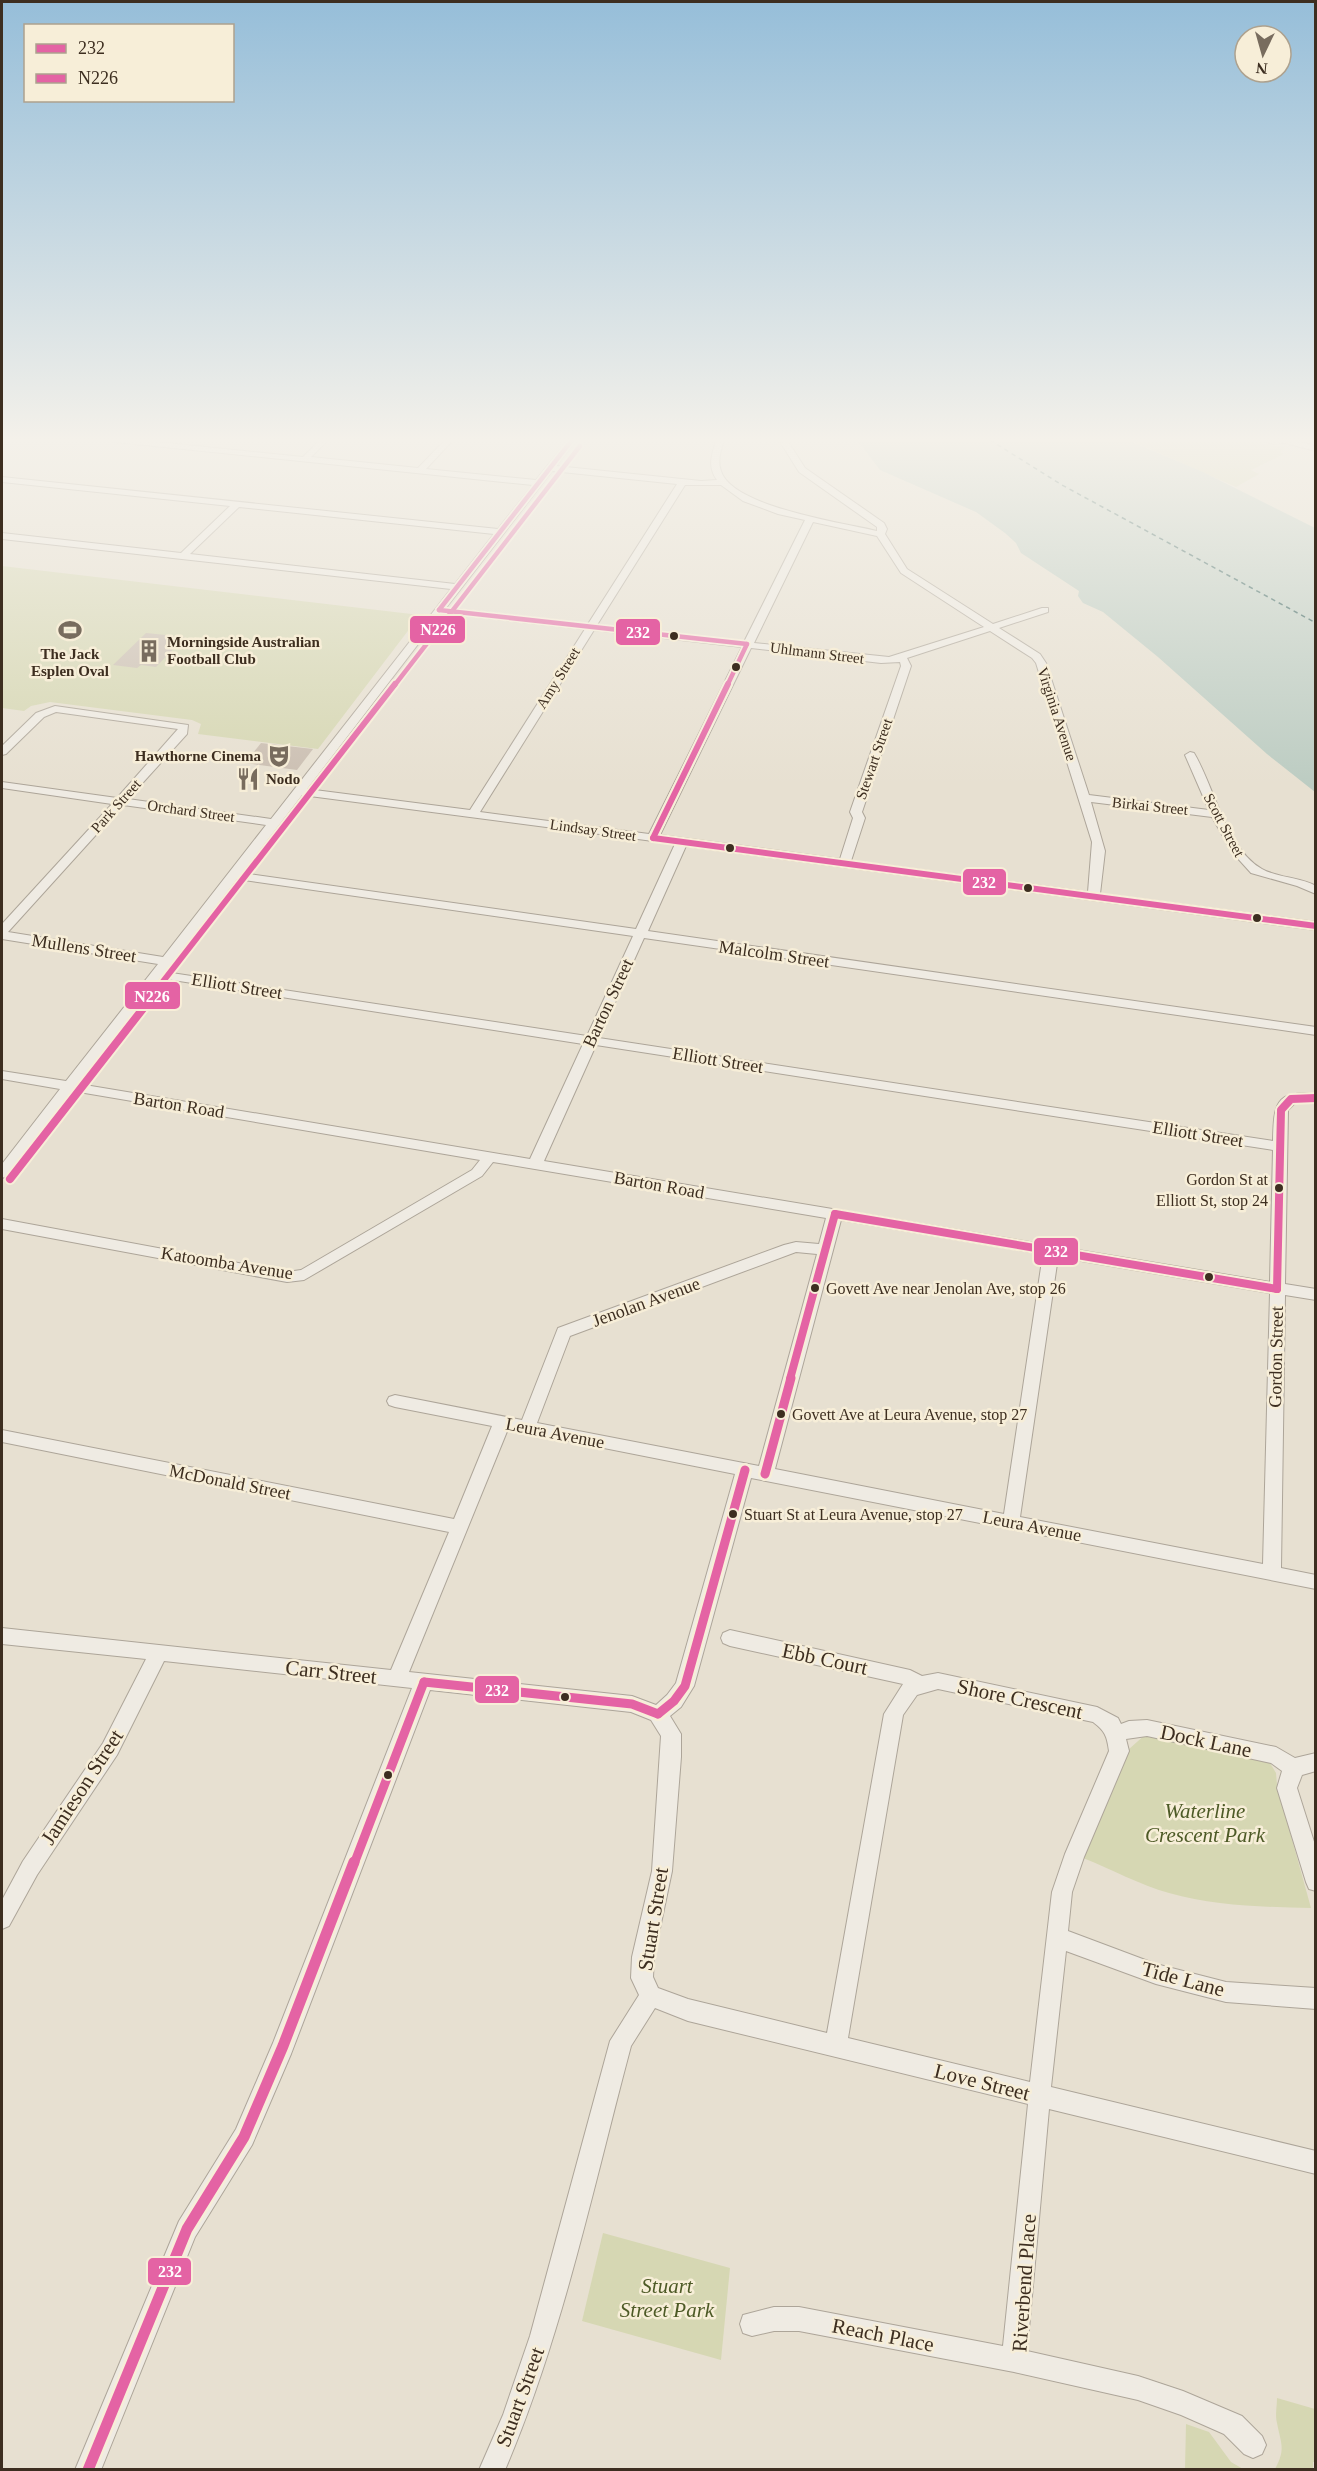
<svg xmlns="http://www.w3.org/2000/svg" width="1317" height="2471" font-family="Georgia,serif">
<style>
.green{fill:#d6d7b3}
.water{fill:#bcccc2}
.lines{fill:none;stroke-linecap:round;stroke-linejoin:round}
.ferry{stroke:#2f5d5a;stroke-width:1.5;stroke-dasharray:4.5 4;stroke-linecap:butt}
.building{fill:#cbbfb2}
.minor-casing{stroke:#ada599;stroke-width:2}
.minor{fill:#efebe3;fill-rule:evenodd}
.bus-1-far4-casing{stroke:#f7eed8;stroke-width:8}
.bus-1-far3-casing{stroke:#f7eed8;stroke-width:10}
.bus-1-far2-casing{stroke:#f7eed8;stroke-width:12}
.bus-1-far1-casing{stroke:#f7eed8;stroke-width:14}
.bus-1-casing{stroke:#f7eed8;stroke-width:16}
.bus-2-far2-casing{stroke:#f7eed8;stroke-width:8}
.bus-2-far1-casing{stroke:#f7eed8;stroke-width:10}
.bus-2-casing{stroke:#f7eed8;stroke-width:12}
.bus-1-far4{stroke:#e463a4;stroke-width:4.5}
.bus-1-far3{stroke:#e463a4;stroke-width:6}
.bus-1-far2{stroke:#e463a4;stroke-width:8}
.bus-1-far1{stroke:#e463a4;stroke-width:9}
.bus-1{stroke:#e463a4;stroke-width:11}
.bus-2-far2{stroke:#e463a4;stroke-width:4.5}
.bus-2-far1{stroke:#e463a4;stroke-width:6}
.bus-2{stroke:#e463a4;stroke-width:8}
.bus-dot{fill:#3d2e20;stroke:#f7eed8;stroke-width:2}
.labels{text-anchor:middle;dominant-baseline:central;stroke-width:5;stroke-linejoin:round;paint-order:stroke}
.far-poi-label{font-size:15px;font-weight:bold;fill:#3d2e20;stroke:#f7eed8;text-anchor:start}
.far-street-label{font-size:15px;fill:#3d2e20;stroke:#f7eed8}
.bus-label{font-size:16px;fill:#3d2e20;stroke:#f7eed8;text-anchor:start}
.street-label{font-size:18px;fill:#3d2e20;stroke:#f7eed8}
.near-street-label{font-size:21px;fill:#3d2e20;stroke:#f7eed8}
.near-park-label{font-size:21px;font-style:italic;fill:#4d5a26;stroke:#f7eed8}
.line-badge{stroke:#f7eed8;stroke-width:2}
.badge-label{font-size:16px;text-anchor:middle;font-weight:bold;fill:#fff}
</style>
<rect width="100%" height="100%" fill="#e7e0d1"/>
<g class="green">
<polygon points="1130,440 1253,440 1266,445 1286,447 1280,452 1284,454 1251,470 1259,474 1236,487"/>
<polygon points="2,566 420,615 318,749 198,734 201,724 192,720 50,702 31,706 24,711 2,708"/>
<path d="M1147,1733L1267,1758L1276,1773L1277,1785L1311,1908C1263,1907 1215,1906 1169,1893C1140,1885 1111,1869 1083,1858L1128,1750Z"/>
<polygon points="603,2233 730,2268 721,2360 582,2321"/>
<path d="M1277,2398L1315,2409L1316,2462H1313V2469H1275C1286,2449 1281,2444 1277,2423C1275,2415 1277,2406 1277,2398Z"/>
<polygon points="1186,2424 1209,2432 1231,2462 1243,2469 1185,2469"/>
</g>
<polygon class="water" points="854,440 1127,440 1203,472 1315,528 1315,792 1267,754 1158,657 1103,612 1083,603 1078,596 1079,591 1021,553 1016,543 1005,533 976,512 880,470 861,445"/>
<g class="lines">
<polyline class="ferry" points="990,440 1062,485 1316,623"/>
</g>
<g class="building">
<polygon points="146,633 185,637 156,667 141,665 137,668 113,665"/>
<polygon points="261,743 313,749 297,770 245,763"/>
</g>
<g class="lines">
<g class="minor-casing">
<g id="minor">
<path d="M111,440H138L303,457L320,440H328L311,457L418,468L445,440H453L426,469L536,480L568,440H576L556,466L701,481L717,480C707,466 712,455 716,440H724C721,451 717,460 721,471C732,507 844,523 877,531V527L799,472L779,440H787L805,468L884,523L887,529L885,534L907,569L993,624L1042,608H1048V612L999,628L1040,654L1046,663L1089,795L1209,810L1185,755L1190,752L1194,753C1214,786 1226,849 1262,869C1278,878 1299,877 1316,886V894L1297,886L1251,873L1232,852L1212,817L1091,802L1105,851L1100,894L1316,922V930L686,846L648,931L1316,1027V1035L644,938L599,1038L1273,1141C1274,1105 1274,1090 1316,1094V1102H1296L1288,1110L1285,1284L1316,1289V1300L1285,1295L1281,1568L1316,1575V1589L751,1478L694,1686L681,1707L670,1716L681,1734V1757L672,1871L654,1957L653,1977L658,1988L688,1999L827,2033L884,1714L903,1684L730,1646L723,1643L721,1638L723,1633L730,1630L910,1670L922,1676L938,1673L1097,1707L1118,1718L1121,1724L1129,1721L1147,1720L1276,1747L1295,1758L1316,1753V1771L1302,1775L1297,1788L1316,1848V1891L1309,1889L1306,1882L1277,1788L1282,1771L1271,1763L1147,1736L1126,1739L1129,1751L1084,1857L1072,1892L1068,1931L1156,1964L1226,1982L1316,1988V2009L1226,2002L1156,1984L1066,1951L1051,2087L1316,2151V2174L1049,2109L1027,2351L1138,2376L1183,2391L1242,2416L1262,2436L1266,2445L1262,2454L1253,2458L1244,2454L1224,2434L1181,2415L1138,2400L1014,2372L799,2331H774L752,2336L743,2333L740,2324L743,2315L774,2307H799L1003,2346L1028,2104L688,2021L655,2008L631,2046C593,2188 563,2334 505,2470H479L503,2415L530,2336L610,2041L639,1995L631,1978L632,1957L652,1871L661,1736L651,1720L631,1712L430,1690L291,2054L252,2145L195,2237L101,2470H75L179,2221L236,2129L273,2043L412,1688L164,1661L117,1755L37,1875L9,1926L2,1929V1900L23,1861L103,1743L146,1659L2,1644V1628L391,1670L449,1532L2,1442V1430L454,1519L492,1426L395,1407L389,1405L387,1401L389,1397L395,1395L522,1420L558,1328L784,1245L796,1242L819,1244L826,1218L493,1162L482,1176L304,1280L287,1282L2,1229V1219L287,1272L301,1270L472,1170L480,1160L73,1091L7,1176L2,1178V1164L60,1089L2,1079V1071L66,1081L158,964L2,939V924L112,804L2,788V782L117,798L178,729L56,712L44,717L6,754L2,755V746L36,713L55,706L188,725L187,734L128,799L271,819L451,589L2,539V533L181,553L230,506L2,482V477L498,529L533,485L115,442ZM552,471L677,484L588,624L446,608ZM685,485H721L743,501L778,514L805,520L744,642L597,625ZM239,507L494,534L455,584L190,554ZM813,522L877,536L901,573L984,627L889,657L754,643ZM442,613L585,629L470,810L307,789ZM594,630L742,647L649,834L480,812ZM990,631L1032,658L1036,663L1092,842L1088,892L851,861L865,818L862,812L911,666L907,658ZM751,648L881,663L900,662L901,666L850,812L853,818L840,859L660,835ZM302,795L653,841L675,844L636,929L242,873ZM123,805L266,825L163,957L8,932ZM237,879L633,936L587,1036L165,972ZM160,978L583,1044L530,1159L79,1084ZM596,1045L1273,1150L1270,1282L544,1161ZM841,1220L1043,1254L1004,1514L775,1469ZM796,1252L817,1254L759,1466L537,1423L570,1336ZM1058,1257L1270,1293L1263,1564L1020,1517ZM508,1429L735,1474L676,1683L667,1695L656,1705L632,1696L409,1672ZM938,1689L1093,1722C1105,1731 1107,1736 1109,1751L1065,1854L1052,1892L1030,2082L848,2038L903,1715L917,1695Z"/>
<polygon points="1258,440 1293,440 1316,446 1316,451 1285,443 1274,444"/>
</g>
</g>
<use href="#minor" class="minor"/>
<g class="bus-1-far4-casing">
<g id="bus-1-far4">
<polyline points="439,610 747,644"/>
<polyline points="439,610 572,440"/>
<polyline points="727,686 747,644"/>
</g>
</g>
<g class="bus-1-far3-casing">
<g id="bus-1-far3">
<polyline points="653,838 1316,926"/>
<polyline points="653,838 728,684"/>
</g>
</g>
<g class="bus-1-far2-casing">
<g id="bus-1-far2">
<polyline points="835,1214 1277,1289"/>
<polyline points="1277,1289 1281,1110 1291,1099 1316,1098"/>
<polyline points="790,1379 835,1214"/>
</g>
</g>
<g class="bus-1-far1-casing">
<g id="bus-1-far1">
<polyline points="765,1474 791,1378"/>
<polyline points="424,1682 632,1704 658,1714"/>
<polyline points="658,1714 674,1701 685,1686 745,1470"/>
<polyline points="354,1864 424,1682"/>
</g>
</g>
<g class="bus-1-casing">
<polyline id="bus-1" points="88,2470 187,2229 244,2137 283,2046 354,1862"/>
</g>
<g class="bus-2-far2-casing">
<polyline id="bus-2-far2" points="394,686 580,446"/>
</g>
<g class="bus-2-far1-casing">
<polyline id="bus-2-far1" points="154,993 395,684"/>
</g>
<g class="bus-2-casing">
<polyline id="bus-2" points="10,1179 156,992"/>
</g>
<use href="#bus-1-far4" class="bus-1-far4"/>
<use href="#bus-1-far3" class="bus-1-far3"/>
<use href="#bus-1-far2" class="bus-1-far2"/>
<use href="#bus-1-far1" class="bus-1-far1"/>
<use href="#bus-1" class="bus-1"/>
<use href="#bus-2-far2" class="bus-2-far2"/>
<use href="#bus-2-far1" class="bus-2-far1"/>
<use href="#bus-2" class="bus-2"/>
</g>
<linearGradient id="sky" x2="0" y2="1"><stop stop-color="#96bed9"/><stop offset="0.56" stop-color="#f4f1ea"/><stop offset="1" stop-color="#f4f1ea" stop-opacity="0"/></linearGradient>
<rect width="1317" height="786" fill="url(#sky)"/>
<defs>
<g id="stadium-bare" transform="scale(1.8)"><path d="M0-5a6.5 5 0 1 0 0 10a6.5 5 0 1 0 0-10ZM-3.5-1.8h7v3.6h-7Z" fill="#786c5e" stroke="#f7eed8" stroke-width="2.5" paint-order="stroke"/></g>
<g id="building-bare" transform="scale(1.8)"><path d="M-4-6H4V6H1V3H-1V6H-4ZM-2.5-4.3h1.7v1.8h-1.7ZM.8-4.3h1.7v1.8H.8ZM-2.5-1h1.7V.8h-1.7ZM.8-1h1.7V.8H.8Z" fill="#786c5e" stroke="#f7eed8" stroke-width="2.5" paint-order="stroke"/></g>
<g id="theatre-bare" transform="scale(1.8)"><path d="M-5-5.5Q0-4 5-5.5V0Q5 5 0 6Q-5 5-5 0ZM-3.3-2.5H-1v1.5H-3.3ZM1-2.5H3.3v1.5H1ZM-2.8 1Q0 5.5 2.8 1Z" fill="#786c5e" stroke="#f7eed8" stroke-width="2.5" paint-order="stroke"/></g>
<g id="restaurant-bare" transform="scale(1.8)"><path d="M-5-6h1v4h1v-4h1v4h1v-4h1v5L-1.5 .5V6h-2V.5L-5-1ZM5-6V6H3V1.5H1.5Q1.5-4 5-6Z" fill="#786c5e" stroke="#f7eed8" stroke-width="2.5" paint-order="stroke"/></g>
</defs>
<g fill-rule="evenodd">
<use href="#stadium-bare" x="70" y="630"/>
<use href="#building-bare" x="149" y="651"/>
<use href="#theatre-bare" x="279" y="756"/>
<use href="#restaurant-bare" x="248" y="779"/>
</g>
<g class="bus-dot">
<circle cx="674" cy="636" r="5"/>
<circle cx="736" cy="667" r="5"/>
<circle cx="730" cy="848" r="5"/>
<circle cx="1028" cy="888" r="5"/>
<circle cx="1257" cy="918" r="5"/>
<circle cx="1279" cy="1188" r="5"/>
<circle cx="1209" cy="1277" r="5"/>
<circle cx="815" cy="1288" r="5"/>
<circle cx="781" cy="1414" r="5"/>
<circle cx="733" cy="1514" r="5"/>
<circle cx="565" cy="1697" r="5"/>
<circle cx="388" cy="1775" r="5"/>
</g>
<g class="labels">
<g class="far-poi-label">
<text x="167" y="642">Morningside Australian<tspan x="167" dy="17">Football Club</tspan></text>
<text x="70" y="654" text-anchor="middle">The Jack<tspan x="70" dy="17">Esplen Oval</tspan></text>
<text x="261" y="756" text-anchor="end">Hawthorne Cinema</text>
<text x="266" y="779">Nodo</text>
</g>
<g class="far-street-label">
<text transform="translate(817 653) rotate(7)">Uhlmann Street</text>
<text transform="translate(558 678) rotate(-58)">Amy Street</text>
<text transform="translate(1057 714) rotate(72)">Virginia Avenue</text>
<text transform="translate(874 759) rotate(-71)">Stewart Street</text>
<text transform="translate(116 806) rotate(-48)">Park Street</text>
<text transform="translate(1150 806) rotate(6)">Birkai Street</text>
<text transform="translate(191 811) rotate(8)">Orchard Street</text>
<text transform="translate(1224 825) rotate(62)">Scott Street</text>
<text transform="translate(593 830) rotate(8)">Lindsay Street</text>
</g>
<g class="bus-label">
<text x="1268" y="1179" text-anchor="end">Gordon St at<tspan x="1268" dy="21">Elliott St, stop 24</tspan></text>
<text x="826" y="1288">Govett Ave near Jenolan Ave, stop 26</text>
<text x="792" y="1414">Govett Ave at Leura Avenue, stop 27</text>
<text x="744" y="1514">Stuart St at Leura Avenue, stop 27</text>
</g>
<g class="street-label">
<text transform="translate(84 948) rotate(9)">Mullens Street</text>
<text transform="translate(774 954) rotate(8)">Malcolm Street</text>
<text transform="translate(237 986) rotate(9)">Elliott Street</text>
<text transform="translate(608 1003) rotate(-65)">Barton Street</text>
<text transform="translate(718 1060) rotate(9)">Elliott Street</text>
<text transform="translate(179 1105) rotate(9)">Barton Road</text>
<text transform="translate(1198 1134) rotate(9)">Elliott Street</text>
<text transform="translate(659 1185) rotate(10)">Barton Road</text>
<text transform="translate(227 1263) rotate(9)">Katoomba Avenue</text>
<text transform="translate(646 1302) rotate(-20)">Jenolan Avenue</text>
<text transform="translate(1276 1357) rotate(-89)">Gordon Street</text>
<text transform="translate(555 1433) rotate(11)">Leura Avenue</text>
<text transform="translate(230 1482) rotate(11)">McDonald Street</text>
<text transform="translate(1032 1526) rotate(11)">Leura Avenue</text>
</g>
<g class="near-street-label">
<text transform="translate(825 1659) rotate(12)">Ebb Court</text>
<text transform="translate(331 1672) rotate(6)">Carr Street</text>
<text transform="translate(1020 1699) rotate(12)">Shore Crescent</text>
<text transform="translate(1206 1741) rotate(12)">Dock Lane</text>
<text transform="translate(82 1787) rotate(-57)">Jamieson Street</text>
<text transform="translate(653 1919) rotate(-81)">Stuart Street</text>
<text transform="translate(1183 1979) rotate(15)">Tide Lane</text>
<text transform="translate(982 2082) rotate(14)">Love Street</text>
<text transform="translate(1024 2283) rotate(-86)">Riverbend Place</text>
<text transform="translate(883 2335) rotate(11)">Reach Place</text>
<text transform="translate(520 2397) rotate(-70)">Stuart Street</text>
</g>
<g class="near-park-label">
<text x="1205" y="1811">Waterline<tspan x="1205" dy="24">Crescent Park</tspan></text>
<text x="667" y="2286">Stuart<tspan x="667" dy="24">Street Park</tspan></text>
</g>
</g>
<g class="line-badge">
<rect x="409" y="615" width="57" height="29" rx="6" fill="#e463a4"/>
<rect x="615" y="618" width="46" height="28" rx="6" fill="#e463a4"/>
<rect x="962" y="868" width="45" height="28" rx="6" fill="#e463a4"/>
<rect x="124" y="981" width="57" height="29" rx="6" fill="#e463a4"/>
<rect x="1033" y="1237" width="46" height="29" rx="6" fill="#e463a4"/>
<rect x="474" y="1675" width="46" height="29" rx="6" fill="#e463a4"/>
<rect x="147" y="2257" width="45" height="29" rx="6" fill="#e463a4"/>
</g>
<g class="badge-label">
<text x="438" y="635">N226</text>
<text x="638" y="638">232</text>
<text x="984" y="888">232</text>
<text x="152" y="1002">N226</text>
<text x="1056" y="1257">232</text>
<text x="497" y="1696">232</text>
<text x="170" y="2277">232</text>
</g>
<rect width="1317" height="2471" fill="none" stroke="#3d2e20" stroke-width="6"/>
<rect x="24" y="24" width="210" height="78" fill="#f7eed8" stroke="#ada18e" stroke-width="1.5"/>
<rect x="36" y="44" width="30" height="9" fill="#e463a4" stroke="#ada18e" stroke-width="1.5"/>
<text x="78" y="54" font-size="18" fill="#3d2e20">232</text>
<rect x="36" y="74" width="30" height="9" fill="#e463a4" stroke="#ada18e" stroke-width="1.5"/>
<text x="78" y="84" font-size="18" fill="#3d2e20">N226</text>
<g transform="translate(1263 54) rotate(185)"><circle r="28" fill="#f7eed8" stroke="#ada18e" stroke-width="1.5"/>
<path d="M0-4.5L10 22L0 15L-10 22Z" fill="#786c5e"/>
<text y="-9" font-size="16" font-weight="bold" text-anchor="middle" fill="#3d2e20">N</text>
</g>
</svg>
